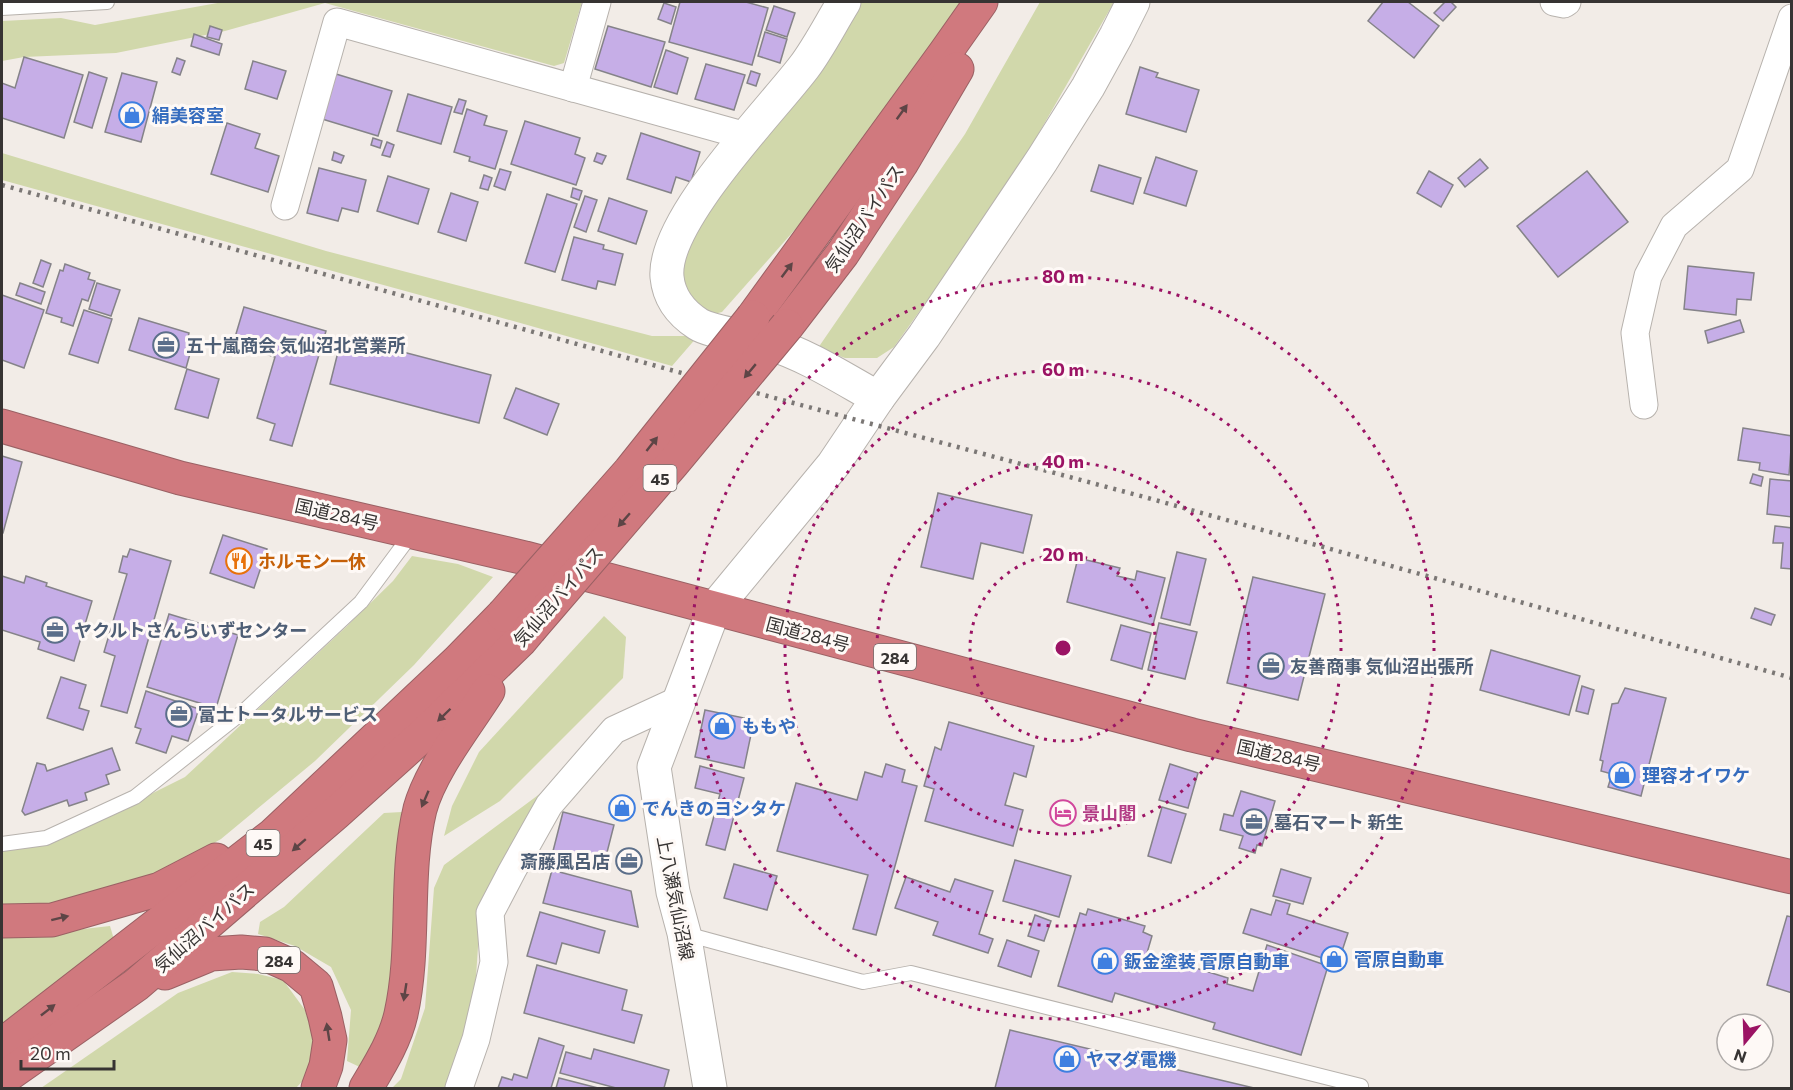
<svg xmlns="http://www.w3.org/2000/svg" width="1793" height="1090" font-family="Commissioner,'Noto Sans JP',sans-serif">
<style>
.green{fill:#d1d8ab}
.building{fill:#c6aee7;stroke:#858389;stroke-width:1.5}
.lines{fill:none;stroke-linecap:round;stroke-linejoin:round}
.lane-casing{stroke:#b7b2ad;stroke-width:16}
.street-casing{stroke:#b7b2ad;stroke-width:29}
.secondary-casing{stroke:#b7b2ad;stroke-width:35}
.highway-casing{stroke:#9a6164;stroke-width:35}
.lane{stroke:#fff;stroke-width:14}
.street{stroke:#fff;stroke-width:27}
.secondary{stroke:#fff;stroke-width:33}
.highway{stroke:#d0797e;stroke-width:33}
.rail{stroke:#7b7775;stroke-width:4.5;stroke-dasharray:3 6;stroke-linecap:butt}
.highway-bridge-casing{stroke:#9a6164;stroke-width:35;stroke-linecap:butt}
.highway-bridge{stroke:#d0797e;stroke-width:33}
.oneway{fill:#5d4546}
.ring{fill:none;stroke:#9b1364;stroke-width:3;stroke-dasharray:3 6}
.labels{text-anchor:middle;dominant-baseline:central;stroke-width:6;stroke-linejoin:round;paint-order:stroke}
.shield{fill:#fef9f6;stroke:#736f6e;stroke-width:1.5}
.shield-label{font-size:16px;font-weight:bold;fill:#373433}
.shop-label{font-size:18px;font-weight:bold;fill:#366cbe;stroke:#fef9f6;text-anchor:start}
.street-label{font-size:18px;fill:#373433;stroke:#fef9f6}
.service-label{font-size:18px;font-weight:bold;fill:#4e5e75;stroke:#fef9f6;text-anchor:start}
.food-label{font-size:18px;font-weight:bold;fill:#c56008;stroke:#fef9f6;text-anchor:start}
.hotel-label{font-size:18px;font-weight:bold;fill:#b23c85;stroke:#fef9f6;text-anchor:start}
.centre{fill:#9b1364;stroke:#fef9f6;stroke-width:3}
.ring-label{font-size:18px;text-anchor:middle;font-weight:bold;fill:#9b1364;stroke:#fef9f6;stroke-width:6;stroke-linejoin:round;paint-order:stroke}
</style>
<rect width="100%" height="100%" fill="#f2ece7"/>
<g class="green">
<polygon points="223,2 582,2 564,63 554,66 325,3 225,31 116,53 24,57 2,61 2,21 61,18 95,25"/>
<polygon points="860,2 962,2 807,216 722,312 710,315 687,297 678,253"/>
<polygon points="1040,2 1114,2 1028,152 974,235 894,347 877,358 845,358 818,348 965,134"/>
<polygon points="2,153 326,251 652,336 698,336 672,366 467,308 2,180"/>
<polygon points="412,556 458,564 493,577 414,665 315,761 221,839 147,881 68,907 2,910 2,849 95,822 185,777 346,627 393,581"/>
<polygon points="604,616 626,637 623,678 500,801 444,836 452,806 479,752"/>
<polygon points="545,790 481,901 476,977 463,1048 448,1088 392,1088 401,1079 425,1008 434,888 444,865"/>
<polygon points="402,812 397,884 394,1006 364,1069 347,1061 351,1010 331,967 295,946 258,934 260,922 284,907 384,813"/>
<polygon points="110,926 115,943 2,1027 2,938"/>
<polygon points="232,972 258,974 283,980 305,1010 315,1041 311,1072 296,1088 41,1088 178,993"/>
</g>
<g class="building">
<polygon points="680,2 746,2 768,8 752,65 669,42"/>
<polygon points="1383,2 1408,2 1439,26 1414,58 1368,21"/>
<polygon points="1445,2 1451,2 1456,7 1443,21 1434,13"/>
<polygon points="664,3 676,7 671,24 658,19"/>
<polygon points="774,6 795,13 787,37 766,30"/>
<polygon points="210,26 222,30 219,40 207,37"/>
<polygon points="608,26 665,42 651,87 595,69"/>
<polygon points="765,32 787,39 780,63 758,56"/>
<polygon points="194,34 222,44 219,55 191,46"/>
<polygon points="666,50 688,58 677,94 654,87"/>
<polygon points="24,57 83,75 64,138 2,118 2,83 15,88"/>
<polygon points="177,58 185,61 180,75 172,72"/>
<polygon points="253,61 286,71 277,99 245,89"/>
<polygon points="706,64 745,75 734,110 695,99"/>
<polygon points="1140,67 1158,73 1156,77 1199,90 1186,132 1126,114"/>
<polygon points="751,71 760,74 756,86 747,83"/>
<polygon points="89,72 107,78 92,128 74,122"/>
<polygon points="122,73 157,82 141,142 105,132"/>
<polygon points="336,74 392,91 378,136 322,119"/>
<polygon points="408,94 452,107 441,144 397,131"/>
<polygon points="459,99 466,101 462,114 454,112"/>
<polygon points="467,109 487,116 484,125 507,131 495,169 469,161 470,157 454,152"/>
<polygon points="525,121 580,138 575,154 585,158 576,185 511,164"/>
<polygon points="227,123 260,134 255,148 279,156 268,192 211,174"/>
<polygon points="641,133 700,152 691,182 676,177 671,193 627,179"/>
<polygon points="373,138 382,141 380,148 371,145"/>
<polygon points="387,142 394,145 390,157 382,155"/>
<polygon points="334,152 344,156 341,163 332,160"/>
<polygon points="597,153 606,156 602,164 594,161"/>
<polygon points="1156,157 1197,171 1186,206 1144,193"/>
<polygon points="1480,159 1488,168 1465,187 1458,178"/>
<polygon points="1099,165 1141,178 1133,204 1091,191"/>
<polygon points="319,168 366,180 358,212 342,208 338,221 307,213"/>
<polygon points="500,169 511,172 505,190 494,186"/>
<polygon points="1429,171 1453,185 1441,207 1417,193"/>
<polygon points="1587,171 1628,222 1558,277 1517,226"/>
<polygon points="484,175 492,178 488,190 480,188"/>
<polygon points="388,176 429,189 418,224 377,211"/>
<polygon points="573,188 582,191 579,200 571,197"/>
<polygon points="451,193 478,202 466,241 438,232"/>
<polygon points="547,194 577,204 555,272 525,263"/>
<polygon points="585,196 597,200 586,232 574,227"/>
<polygon points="609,198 647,211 636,244 598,231"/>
<polygon points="574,237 604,245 603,249 623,254 615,285 598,281 596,289 562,280"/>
<polygon points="41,260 51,264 43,287 33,283"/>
<polygon points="65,264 90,273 88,279 95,281 88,301 82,299 73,326 61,322 62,318 46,313 60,270 63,271"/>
<polygon points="1688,266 1754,273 1751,300 1737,299 1736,315 1684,309"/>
<polygon points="20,283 45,292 41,304 16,295"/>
<polygon points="97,283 120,290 111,316 89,309"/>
<polygon points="2,295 44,310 24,368 2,360"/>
<polygon points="244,307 326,331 292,446 270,440 275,424 257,418 275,357 233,344"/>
<polygon points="84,310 112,319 98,363 69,354"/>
<polygon points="139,318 189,333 187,341 193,343 186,368 129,350"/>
<polygon points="1740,320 1744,332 1708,343 1705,331"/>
<polygon points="342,336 491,375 479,423 330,384"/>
<polygon points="187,369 219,379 208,418 175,409"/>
<polygon points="516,388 559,404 547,435 504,418"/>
<polygon points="1743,428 1792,436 1789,475 1759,470 1760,463 1738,460"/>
<polygon points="2,456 22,462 3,533 2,533"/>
<polygon points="1753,474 1763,477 1761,486 1750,483"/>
<polygon points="1770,479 1792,481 1792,517 1767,514"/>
<polygon points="938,493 1032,515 1023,553 981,543 973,579 921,567"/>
<polygon points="1775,526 1792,528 1792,569 1781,568 1783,543 1773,543"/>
<polygon points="223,535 267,549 254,588 210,573"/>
<polygon points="130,549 171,561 127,713 101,706 115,656 104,652 127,574 119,572 123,556 127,557"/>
<polygon points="1177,552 1206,559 1190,625 1161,618"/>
<polygon points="1078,558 1120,568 1117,576 1135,580 1137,571 1165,578 1153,625 1067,602"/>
<polygon points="2,576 24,583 26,576 47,583 46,586 92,601 74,661 38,649 40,642 2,630"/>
<polygon points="1253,577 1325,594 1298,700 1227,683"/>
<polygon points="1755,608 1775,615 1771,625 1751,618"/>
<polygon points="169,614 238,635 216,708 147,687"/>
<polygon points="1159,623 1197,632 1185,679 1148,670"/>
<polygon points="1121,625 1151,633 1142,669 1111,660"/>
<polygon points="1491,650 1580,676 1569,715 1480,690"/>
<polygon points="61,677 86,685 79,708 89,711 83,730 47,718"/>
<polygon points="1582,686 1594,690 1588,714 1576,711"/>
<polygon points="1625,688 1666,698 1641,796 1608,787 1612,774 1601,771 1603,761 1600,760 1612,704 1618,703"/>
<polygon points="146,691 199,709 188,741 172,736 166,753 136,743 141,729 135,727"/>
<polygon points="705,710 754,720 744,768 695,757"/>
<polygon points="949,722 1034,746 1026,777 1014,773 1005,805 1023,810 1013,846 925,821 934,789 924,786 935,747 941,750"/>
<polygon points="112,748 120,770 106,775 109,784 85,793 87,800 69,806 67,800 25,815 22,811 37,763 45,765 47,771"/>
<polygon points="886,764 905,770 902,782 917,786 876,935 853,929 868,875 777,851 796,783 857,800 865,772 882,777"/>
<polygon points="1170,764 1198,773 1188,808 1159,800"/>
<polygon points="700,766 744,778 725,850 706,845 720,794 695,788"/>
<polygon points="1241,791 1275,801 1262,846 1257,845 1255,853 1239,848 1243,836 1220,830 1224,814 1233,816"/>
<polygon points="1162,807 1186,814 1171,863 1148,856"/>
<polygon points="563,812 614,825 603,868 552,855"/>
<polygon points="1015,860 1071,876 1059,917 1003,901"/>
<polygon points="734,864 777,876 767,910 724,898"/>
<polygon points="1281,869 1311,878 1303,904 1273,896"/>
<polygon points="552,870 631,891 638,927 543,903"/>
<polygon points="906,877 950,892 955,879 993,891 979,934 993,939 988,953 933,935 938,922 895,908"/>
<polygon points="1276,900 1290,904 1287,914 1348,933 1338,963 1243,933 1251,909 1271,915"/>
<polygon points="1088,909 1145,926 1143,932 1152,936 1147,953 1228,978 1227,984 1253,991 1267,945 1328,966 1301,1055 1213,1029 1215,1023 1115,993 1112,1002 1058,986 1080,913 1086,915"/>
<polygon points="540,912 605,931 599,953 562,943 556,964 527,956"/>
<polygon points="1035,915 1051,921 1044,941 1028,936"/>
<polygon points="1787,916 1792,917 1792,993 1767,985"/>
<polygon points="1007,940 1039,951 1031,977 998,966"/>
<polygon points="537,965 627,990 622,1010 642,1015 634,1043 524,1013"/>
<polygon points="1010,1030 1254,1088 995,1088"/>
<polygon points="539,1038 564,1046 551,1088 498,1088 502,1077 512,1080 514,1074 527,1078"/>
<polygon points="594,1049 669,1070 664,1088 616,1088 560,1073 566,1052 591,1059"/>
<polygon points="559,1078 598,1088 556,1088"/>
</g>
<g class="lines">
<g class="lane-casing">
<g id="lane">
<polyline points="2,8 107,2"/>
<polyline points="2,844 46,838 135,797 244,711 361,602 413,532"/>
<polyline points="686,934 863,982 911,973 1361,1086"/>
</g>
</g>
<g class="street-casing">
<g id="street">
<polyline points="1554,2 1564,4 1567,2"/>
<polyline points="573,88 597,2"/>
<polyline points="285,206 337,22 746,136"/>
<polyline points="1644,405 1635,333 1648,276 1674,226 1740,169 1792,18"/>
<polyline points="459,1088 476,1039 494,962 490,913 512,871 549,805 614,730 679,700"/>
</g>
</g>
<g class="secondary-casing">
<g id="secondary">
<path d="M844,2C831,23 819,47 804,67C769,113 662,221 667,277C669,298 681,313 698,324C710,332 751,337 768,343C807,355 842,378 878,398"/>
<polyline points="710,1088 684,933 673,892 654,767 714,609 833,465 878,398 924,336 1042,160 1088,87 1116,36 1133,2"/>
</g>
</g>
<g class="highway-casing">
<g id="highway">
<polyline points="753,317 945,53 981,2"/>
<polyline points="787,326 843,253 901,164 957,69"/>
<polyline points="2,426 180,478 525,558 1192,735 1792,877"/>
<polyline points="2,921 52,920 160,889 216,860"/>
<polyline points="165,973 211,954 241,952 265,954 292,966 316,986 325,1017 330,1040 326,1066 318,1088"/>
<polyline points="2,1045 273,835 458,661 503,615"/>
<polyline points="2,1079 136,985 336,813 425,733 520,641 530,629"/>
<path d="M366,1088C379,1066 395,1041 401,1014C416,947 404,876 420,809C431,769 466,726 488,691"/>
</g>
</g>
<use href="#lane" class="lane"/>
<use href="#street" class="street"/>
<use href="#secondary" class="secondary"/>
<use href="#highway" class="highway"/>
<polyline class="rail" points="2,185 689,375 1148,498 1792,678"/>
<g class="highway-bridge-casing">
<g id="highway-bridge">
<polyline points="503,615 630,471 753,317"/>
<polyline points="530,629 673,463 787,326"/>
</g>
</g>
<use href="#highway-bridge" class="highway-bridge"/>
</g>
<defs><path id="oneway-solid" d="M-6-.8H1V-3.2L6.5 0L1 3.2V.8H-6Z" transform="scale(1.5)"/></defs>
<g class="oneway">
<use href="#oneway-solid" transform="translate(902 112) rotate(-54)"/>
<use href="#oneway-solid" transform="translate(787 270) rotate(-53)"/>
<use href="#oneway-solid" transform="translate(750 371) rotate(130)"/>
<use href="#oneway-solid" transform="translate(652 444) rotate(-52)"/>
<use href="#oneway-solid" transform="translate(624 520) rotate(131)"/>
<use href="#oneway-solid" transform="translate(444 715) rotate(136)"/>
<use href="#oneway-solid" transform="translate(425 799) rotate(113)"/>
<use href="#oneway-solid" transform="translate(299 845) rotate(139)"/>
<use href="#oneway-solid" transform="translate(60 918) rotate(-14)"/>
<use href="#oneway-solid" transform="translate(405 992) rotate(99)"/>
<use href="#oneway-solid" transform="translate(48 1010) rotate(-38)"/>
<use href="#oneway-solid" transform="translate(328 1032) rotate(-99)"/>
</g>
<g class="ring">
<circle cx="1063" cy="648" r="93"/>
<circle cx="1063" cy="648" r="186"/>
<circle cx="1063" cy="648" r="278"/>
<circle cx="1063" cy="648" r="371"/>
</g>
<defs>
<g id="shop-ring" transform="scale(1.35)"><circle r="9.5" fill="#fef9f6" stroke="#3f7fe0" stroke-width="1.5"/><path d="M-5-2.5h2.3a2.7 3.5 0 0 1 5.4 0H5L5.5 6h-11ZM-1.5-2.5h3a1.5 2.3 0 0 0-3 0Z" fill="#3f7fe0"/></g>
<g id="office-ring" transform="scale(1.35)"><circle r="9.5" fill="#fef9f6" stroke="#5c6f8a" stroke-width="1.5"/><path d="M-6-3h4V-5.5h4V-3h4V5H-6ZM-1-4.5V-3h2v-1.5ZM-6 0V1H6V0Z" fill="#5c6f8a"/></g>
<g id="restaurant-ring" transform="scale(1.35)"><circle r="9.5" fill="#fef9f6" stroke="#e8710a" stroke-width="1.5"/><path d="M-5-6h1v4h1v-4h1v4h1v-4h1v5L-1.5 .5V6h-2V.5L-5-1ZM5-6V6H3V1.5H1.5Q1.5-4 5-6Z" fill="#e8710a"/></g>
<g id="hotel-ring" transform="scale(1.35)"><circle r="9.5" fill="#fef9f6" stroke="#d1479c" stroke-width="1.5"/><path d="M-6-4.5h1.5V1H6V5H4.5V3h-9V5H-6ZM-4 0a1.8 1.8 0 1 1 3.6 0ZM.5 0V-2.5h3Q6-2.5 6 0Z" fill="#d1479c"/></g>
</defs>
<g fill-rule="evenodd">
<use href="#shop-ring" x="132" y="115"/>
<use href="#office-ring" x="166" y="345"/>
<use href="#restaurant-ring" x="239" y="561"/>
<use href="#office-ring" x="55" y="630"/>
<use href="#office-ring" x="1271" y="666"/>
<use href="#office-ring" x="179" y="714"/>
<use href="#shop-ring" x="722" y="726"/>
<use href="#shop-ring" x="1622" y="775"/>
<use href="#shop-ring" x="622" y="808"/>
<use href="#hotel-ring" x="1063" y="813"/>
<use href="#office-ring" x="1254" y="822"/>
<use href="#office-ring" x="629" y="861"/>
<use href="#shop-ring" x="1334" y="959"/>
<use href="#shop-ring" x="1105" y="961"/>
<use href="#shop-ring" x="1067" y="1059"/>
</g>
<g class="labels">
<g class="shield">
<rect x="643.5" y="465" width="33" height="26" rx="4.5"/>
<rect x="874" y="644" width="42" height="26" rx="4.5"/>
<rect x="246.5" y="830" width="33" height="26" rx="4.5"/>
<rect x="258" y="947" width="42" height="26" rx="4.5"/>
</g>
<g class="shield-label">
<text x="660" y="478">45</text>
<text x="895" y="657">284</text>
<text x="263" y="843">45</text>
<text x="279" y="960">284</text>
</g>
<g class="shop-label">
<text x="152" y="115">絹美容室</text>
<text x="742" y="726">ももや</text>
<text x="1642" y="775">理容オイワケ</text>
<text x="642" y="808">でんきのヨシタケ</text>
<text x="1354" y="959">菅原自動車</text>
<text x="1124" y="961">鈑金塗装 菅原自動車</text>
<text x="1086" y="1059">ヤマダ電機</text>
</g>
<g class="street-label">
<text transform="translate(864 218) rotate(-56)">気仙沼バイパス</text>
<text transform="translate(337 514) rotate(13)">国道284号</text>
<text transform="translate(558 596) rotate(-49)">気仙沼バイパス</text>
<text transform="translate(808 634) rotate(15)">国道284号</text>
<text transform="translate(1279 755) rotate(13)">国道284号</text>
<text transform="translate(676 898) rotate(79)">上八瀬気仙沼線</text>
<text transform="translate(204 927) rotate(-41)">気仙沼バイパス</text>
</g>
<g class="service-label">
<text x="186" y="345">五十嵐商会 気仙沼北営業所</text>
<text x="74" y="630">ヤクルトさんらいずセンター</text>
<text x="1290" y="666">友善商事 気仙沼出張所</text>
<text x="198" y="714">富士トータルサービス</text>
<text x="1274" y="822">墓石マート 新生</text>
<text x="610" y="861" text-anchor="end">斎藤風呂店</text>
</g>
<g class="food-label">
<text x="258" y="561">ホルモン一休</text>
</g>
<g class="hotel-label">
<text x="1082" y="813">景山閣</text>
</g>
</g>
<circle cx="1063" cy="648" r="9" class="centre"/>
<g class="ring-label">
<text x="1063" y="283">80 m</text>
<text x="1063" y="376">60 m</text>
<text x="1063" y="468">40 m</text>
<text x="1063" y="561">20 m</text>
</g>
<rect width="1793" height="1090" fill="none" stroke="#373433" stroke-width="6"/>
<g transform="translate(1745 1042) rotate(199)"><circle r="28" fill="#fef9f6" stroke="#aeaaa8" stroke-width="1.5"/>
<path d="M0-4.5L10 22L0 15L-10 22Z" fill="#9b1364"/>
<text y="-9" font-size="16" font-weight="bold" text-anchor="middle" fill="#373433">N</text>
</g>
<path d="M21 1060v9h93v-9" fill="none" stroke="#373433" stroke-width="3"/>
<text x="30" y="1060" font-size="18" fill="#373433" stroke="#fef9f6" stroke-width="4.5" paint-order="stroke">20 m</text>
</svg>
